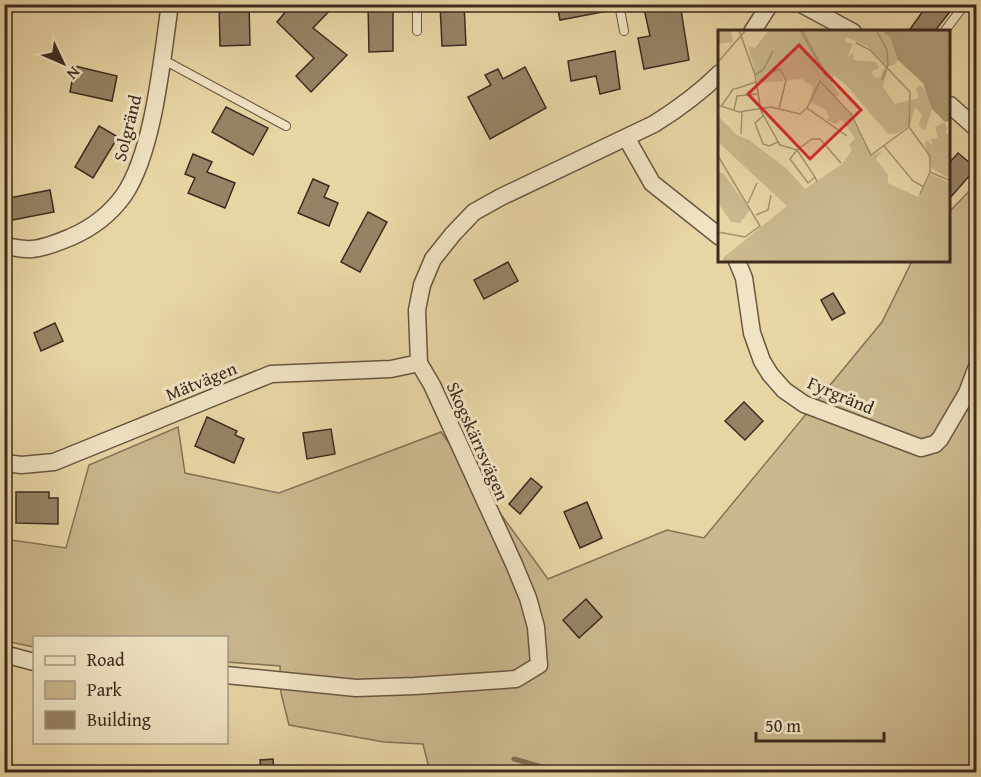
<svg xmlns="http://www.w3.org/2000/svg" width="981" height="777" font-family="'Gentium Book Plus',serif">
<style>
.green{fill:#cbb88e;stroke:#847257;stroke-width:1.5}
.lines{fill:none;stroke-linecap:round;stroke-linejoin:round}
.stream{stroke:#816e54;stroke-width:5}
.building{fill:#968365;stroke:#3d2b20;stroke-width:1.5}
.lane-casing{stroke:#685641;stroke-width:10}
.street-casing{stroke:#685641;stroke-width:19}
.lane{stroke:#f0e4c4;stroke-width:8}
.street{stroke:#f0e4c4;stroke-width:16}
.labels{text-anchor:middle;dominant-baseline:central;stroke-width:6;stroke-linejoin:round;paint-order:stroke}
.street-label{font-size:18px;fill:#3d2b20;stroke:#f0e4c4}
.inset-river{fill:none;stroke:#ae9b77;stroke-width:3}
.inset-road{fill:none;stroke:#a4916f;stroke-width:1.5}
.view{fill:#d62828;fill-opacity:0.15;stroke:#d62828;stroke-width:3}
.inset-edge{fill:none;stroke:#3d2b20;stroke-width:3}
</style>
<rect width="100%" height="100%" fill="#e8d5a4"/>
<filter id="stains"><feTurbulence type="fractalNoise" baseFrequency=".00333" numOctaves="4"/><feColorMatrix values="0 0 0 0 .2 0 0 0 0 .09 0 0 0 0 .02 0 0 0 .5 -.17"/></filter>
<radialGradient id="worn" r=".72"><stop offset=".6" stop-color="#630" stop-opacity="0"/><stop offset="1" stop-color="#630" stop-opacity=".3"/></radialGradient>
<polygon class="green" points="976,184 976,772 430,772 423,744 384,742 289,725 281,693 280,666 227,662 226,638 34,638 34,647 5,641 5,539 66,548 89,465 178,427 185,473 279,493 441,432 548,579 667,530 704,538 882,322 912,261 950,261 950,211"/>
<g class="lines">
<polyline class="stream" points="514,759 560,772"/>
</g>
<g class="building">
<polygon points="219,4 249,4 250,45 220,46"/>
<polygon points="292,4 336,4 313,28 347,55 311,92 296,76 314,58 277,22"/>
<polygon points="368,4 393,4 393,51 369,52"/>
<polygon points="440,4 464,4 466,45 442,46"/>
<polygon points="557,4 607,4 608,11 560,20"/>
<polygon points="643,4 680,4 689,60 644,69 638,38 650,36"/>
<polygon points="928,4 956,4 934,32 908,32"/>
<polygon points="615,51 620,89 600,94 596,76 571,81 568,61"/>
<polygon points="75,66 117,76 112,101 70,92"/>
<polygon points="525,67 546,108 490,139 468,97 491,85 485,75 498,69 503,79"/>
<polygon points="226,107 268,128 253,155 212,132"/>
<polygon points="99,126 118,137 93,178 75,167"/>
<polygon points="958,153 976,168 950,198 950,162"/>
<polygon points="193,154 212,162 207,172 235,183 225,208 188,193 195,178 185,174"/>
<polygon points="313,179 329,186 324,197 338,203 329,226 298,213"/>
<polygon points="50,190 54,212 7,221 4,199"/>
<polygon points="368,212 387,222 360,272 341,262"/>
<polygon points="508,262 518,281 484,299 474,280"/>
<polygon points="833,293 845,313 832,320 821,300"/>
<polygon points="55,323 63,341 41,351 34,333"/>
<polygon points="744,402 763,421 745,440 725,421"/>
<polygon points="207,417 237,431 235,435 244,439 234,463 195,446"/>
<polygon points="331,429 335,454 307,459 303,433"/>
<polygon points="531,478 542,487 520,514 509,504"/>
<polygon points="16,492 49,492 49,498 58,498 58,524 16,523"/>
<polygon points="587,502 602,538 580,548 564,512"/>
<polygon points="586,599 602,617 579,638 563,620"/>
<polygon points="273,759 274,772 261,772 260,760"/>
</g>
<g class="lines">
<g class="lane-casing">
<g id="lane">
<polyline points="417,4 417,31"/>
<polyline points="619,4 624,31"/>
<polyline points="944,32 965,4"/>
<polyline points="162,59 286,126"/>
</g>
</g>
<g class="street-casing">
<g id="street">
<polyline points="801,4 853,32"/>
<polyline points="752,32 770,4"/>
<polyline points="950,105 976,128"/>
<polyline points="627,139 652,183 720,237"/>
<path d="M4,246C13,247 23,250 32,249C45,248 59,242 71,237C92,228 111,213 124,195C154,151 162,58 170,4"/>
<polyline points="737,261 744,278 752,333 762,361 770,374 784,390 804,404 921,448 935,444 940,439 967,393 976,369"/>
<polyline points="4,463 22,465 54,462 271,374 391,369 419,363"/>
<polyline points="4,654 34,662"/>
<path d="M226,675L356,688L415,686L516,679L539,665L536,627L528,598L514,564L432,385L419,363L417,310L422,285L433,259L453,234L474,212L501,197L654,124C678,109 700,93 720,73"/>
</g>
</g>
<use href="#lane" class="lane"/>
<use href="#street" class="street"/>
</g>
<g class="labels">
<g class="street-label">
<text transform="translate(127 128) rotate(-76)">Solgränd</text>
<text transform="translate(201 381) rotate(-22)">Mätvägen</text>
<text transform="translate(841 395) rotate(23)">Fyrgränd</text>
<text transform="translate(478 441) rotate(66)">Skogskärrsvägen</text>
</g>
</g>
<g transform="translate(718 30)">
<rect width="232" height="232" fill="#e8d5a4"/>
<path d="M0,0H13L15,12L0,14ZM51,0H162L172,7L180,30L176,35L169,36L149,16L128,7L127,12L135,14L129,27L135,23L136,30L158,32L161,38L153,42L157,48L163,47L165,39L169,41L165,57L177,74L201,68L198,59L202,55L211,65L214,79L208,98L205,100L201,95L204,85L197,77L192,95L180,103L170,104L129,56L116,45L114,54L121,64L118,68L131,83L153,126L165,120L158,129L170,145V153L200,167L212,144L232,153V232H6L5,228L69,176L0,112V86L19,105L31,110L69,139L87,159L124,134L134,120L131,115L137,108L124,90L117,94L109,90L111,87L107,79L92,72L95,56L83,49L40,53L30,16L37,18ZM226,92L230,99L227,101L230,105L232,101V149L213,138L207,114L209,110L215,116L212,109L220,108L217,97ZM0,143H5L32,180L22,193L13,192L0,173Z" fill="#cbb88e"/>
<path d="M162,0H232V91L227,92L214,79L205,53L180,30L172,7Z" fill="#ae9b77"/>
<path class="inset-river" d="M83,0L109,47"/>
<path class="inset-road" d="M21,0L37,45L43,81L62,115L79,120L94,109H102L123,133M158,0L169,20L170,35L164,50M138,13L152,20L192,62L191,97M0,32L28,0M52,43L62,39L68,50L61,79M37,45L45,40L55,21M17,59L38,52M0,75L21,82L53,77L82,84L89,78L102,51L133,84L153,125L191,97M4,75L16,58M89,78L129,106M16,80L19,66L39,64M45,86L37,93L45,114L51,116L60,112M191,97L212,126V142L202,164M23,104L24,82M166,116L195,151L206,157M0,126L42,196L27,207L0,202M212,142L233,151M97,147L90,153L72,129L79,120L97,147L99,152M30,173L39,153M38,185L50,180L53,165"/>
<path class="view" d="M81,15L143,80L92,129L30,64Z"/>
<rect width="232" height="232" class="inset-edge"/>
</g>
<rect width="981" height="777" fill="none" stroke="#e8d5a4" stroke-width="24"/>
<rect x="6" y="6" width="969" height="765" fill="none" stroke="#3d2b20" stroke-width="3"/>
<rect x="12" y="12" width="957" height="753" fill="none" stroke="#3d2b20" stroke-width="1.5"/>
<rect x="33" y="636" width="195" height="108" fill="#f0e4c4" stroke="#a89a82" stroke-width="1.5"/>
<rect x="45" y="656" width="30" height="9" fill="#f0e4c4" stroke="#a89a82" stroke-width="1.5"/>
<text x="87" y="666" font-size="18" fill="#3d2b20">Road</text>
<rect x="45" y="681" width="30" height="18" fill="#cbb88e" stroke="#a89a82" stroke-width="1.5"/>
<text x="87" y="696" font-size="18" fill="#3d2b20">Park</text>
<rect x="45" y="711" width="30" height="18" fill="#968365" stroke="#a89a82" stroke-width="1.5"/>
<text x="87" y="726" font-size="18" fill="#3d2b20">Building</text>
<g transform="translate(63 63) rotate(134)" stroke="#f0e4c4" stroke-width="4.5" paint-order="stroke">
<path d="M0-4.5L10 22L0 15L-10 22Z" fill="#3d2b20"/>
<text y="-9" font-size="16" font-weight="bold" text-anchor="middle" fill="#3d2b20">N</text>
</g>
<path d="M756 732v9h128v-9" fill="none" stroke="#3d2b20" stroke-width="3"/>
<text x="765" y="732" font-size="18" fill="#3d2b20" stroke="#f0e4c4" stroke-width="4.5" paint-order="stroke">50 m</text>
<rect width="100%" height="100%" filter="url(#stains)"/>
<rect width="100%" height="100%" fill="url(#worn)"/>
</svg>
